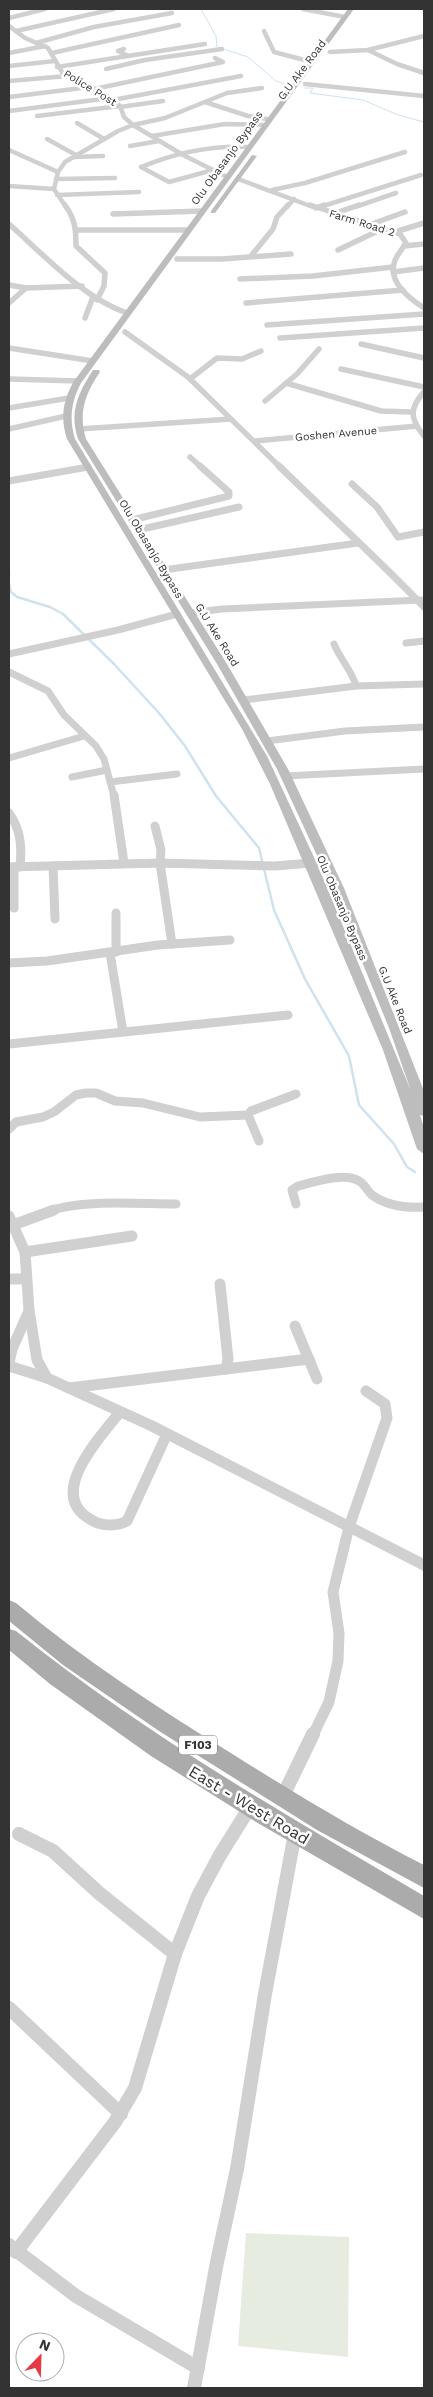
<svg xmlns="http://www.w3.org/2000/svg" width="433" height="2397" font-family="'Work Sans',sans-serif">
<style>
.green{fill:#e6ecdf}
.lines{fill:none;stroke-linecap:round;stroke-linejoin:round}
.stream-far1{stroke:#cfe2ee;stroke-width:1}
.stream{stroke:#cfe2ee;stroke-width:2.5}
.street-far5{stroke:#d0d0d0;stroke-width:4.5}
.street-far4{stroke:#d0d0d0;stroke-width:5.5}
.street-far3{stroke:#d0d0d0;stroke-width:7}
.street-far2{stroke:#d0d0d0;stroke-width:9}
.street-far1{stroke:#d0d0d0;stroke-width:11}
.street{stroke:#d0d0d0;stroke-width:14}
.secondary{fill:#bdbdbd;fill-rule:evenodd}
.primary{fill:#ababab;fill-rule:evenodd}
.labels{text-anchor:middle;dominant-baseline:central;stroke-width:5;stroke-linejoin:round;paint-order:stroke}
.far-street-label{font-size:11px;fill:#333;stroke:#fff}
.shield{fill:#fff;stroke:#707070;stroke-width:1}
.shield-label{font-size:12px;font-weight:bold;fill:#333}
.near-street-label{font-size:16px;fill:#333;stroke:#fff}
</style>
<rect width="100%" height="100%" fill="#fff"/>
<polygon class="green" points="246,2233 349,2237 348,2357 238,2346"/>
<g class="lines">
<g class="stream-far1">
<polyline points="201,9 216,36 217,47 248,57 276,81 292,86"/>
<polyline points="305,88 313,88 310,93 363,100 398,115 424,122"/>
</g>
<g class="stream">
<polyline points="9,572 9,576"/>
<polyline points="9,584 11,592 17,597 50,607 63,614 114,664 159,713 185,746 216,796 259,848 274,910 305,979 349,1056 359,1105 394,1144 407,1167 415,1172"/>
</g>
<g class="street-far5">
<polyline points="303,9 345,17"/>
<polyline points="9,18 45,9"/>
<polyline points="9,26 25,38 48,48 62,72 110,98 120,106 124,117 133,125 183,155 227,177"/>
<polyline points="16,31 114,9"/>
<polyline points="264,31 274,52 312,62"/>
<polyline points="36,43 94,27 172,13"/>
<polyline points="124,49 118,51 128,56"/>
<polyline points="368,50 397,64 424,73"/>
<polyline points="330,52 368,50 424,36"/>
<polyline points="9,53 45,46"/>
<polyline points="52,53 179,25"/>
<polyline points="9,66 55,61"/>
<polyline points="57,67 205,44"/>
<polyline points="106,69 145,60 222,49"/>
<polyline points="9,81 67,76"/>
<polyline points="305,84 424,96"/>
<polyline points="94,89 223,62 215,58"/>
<polyline points="9,97 90,87"/>
<polyline points="113,100 241,76"/>
<polyline points="205,102 248,116 267,119"/>
<polyline points="120,107 163,101"/>
<polyline points="9,111 110,98"/>
<polyline points="37,116 120,106"/>
<polyline points="77,123 104,139"/>
<polyline points="152,136 225,124 265,125"/>
<polyline points="47,139 76,155"/>
<polyline points="130,146 159,141"/>
<polyline points="9,150 58,172"/>
<polyline points="74,157 103,156"/>
<path d="M141,167C175,153 212,145 249,147"/>
<polyline points="141,167 169,182 213,170"/>
<polyline points="56,179 115,178"/>
<polyline points="238,179 313,207"/>
<polyline points="9,186 54,189"/>
<polyline points="272,190 305,183 405,152"/>
<polyline points="57,195 139,192"/>
<polyline points="66,207 54,189 58,172 65,162 118,131 133,125 165,118 227,93 262,88"/>
<polyline points="287,207 294,199"/>
<polyline points="320,207 421,175"/>
<polyline points="355,207 396,193"/>
</g>
<g class="street-far4">
<path d="M65,205C75,219 76,229 76,246L105,273L104,286L97,300"/>
<path d="M310,205L400,234L406,243C402,250 395,256 394,264C389,283 410,299 424,308"/>
<polyline points="316,208 324,205"/>
<polyline points="113,214 202,211"/>
<polyline points="333,214 359,205"/>
<path d="M9,224C44,255 83,298 127,313"/>
<polyline points="369,225 405,212"/>
<polyline points="76,230 188,230"/>
<polyline points="395,232 424,223"/>
<polyline points="404,246 424,244"/>
<polyline points="338,250 382,229"/>
<polyline points="251,256 273,229 277,217 288,205"/>
<polyline points="177,259 222,259 291,254"/>
<polyline points="393,272 424,268"/>
<polyline points="240,279 313,276 393,267"/>
<polyline points="9,285 26,288 82,286"/>
<polyline points="9,303 26,288"/>
<polyline points="246,303 403,290"/>
<polyline points="85,318 93,297"/>
<polyline points="267,325 424,314"/>
<polyline points="125,332 188,377 280,467"/>
<polyline points="280,338 424,328"/>
<polyline points="361,344 424,358"/>
<polyline points="9,348 93,361"/>
<polyline points="341,369 424,387"/>
<polyline points="9,379 78,381"/>
<polyline points="190,379 217,358 242,359 261,351"/>
<polyline points="286,383 381,411 411,412"/>
<path d="M424,392C409,408 410,419 424,436"/>
<polyline points="265,401 297,374 319,349"/>
<polyline points="9,408 69,398"/>
<polyline points="9,429 66,416"/>
<polyline points="79,429 231,419"/>
<polyline points="255,441 417,426"/>
<polyline points="190,457 201,467"/>
</g>
<g class="street-far3">
<path d="M279,466C327,513 377,558 424,607"/>
<polyline points="9,481 88,467"/>
<polyline points="352,484 377,507 398,537 424,532"/>
<polyline points="132,520 229,496 229,492 200,466"/>
<polyline points="138,530 239,507"/>
<polyline points="163,570 358,543"/>
<polyline points="190,613 222,609 421,600"/>
<polyline points="406,643 424,641"/>
<path d="M334,644C340,659 353,672 356,686"/>
<polyline points="9,654 118,630 177,614"/>
<polyline points="9,672 48,691 64,715 96,746 104,759 114,796"/>
<polyline points="244,700 356,686 424,684"/>
<polyline points="267,741 345,731 424,727"/>
<polyline points="9,758 84,736"/>
<polyline points="285,776 424,769"/>
<polyline points="72,777 107,770"/>
<polyline points="110,782 177,774"/>
</g>
<g class="street-far2">
<polyline points="114,795 124,863"/>
<path d="M9,813C21,830 22,847 20,867"/>
<polyline points="155,826 161,850 160,863 172,944"/>
<polyline points="53,866 55,919"/>
<polyline points="9,867 160,863 275,866 311,863"/>
<polyline points="14,867 14,908"/>
<polyline points="116,913 116,952"/>
<polyline points="110,953 123,1032"/>
<polyline points="9,963 47,961 158,945 230,940"/>
<polyline points="9,1044 288,1015"/>
<polyline points="248,1115 259,1141"/>
<polyline points="9,1129 16,1122 43,1117 54,1112 76,1095 86,1093 96,1093 115,1101 143,1103 200,1117 248,1115 251,1111 296,1094"/>
<path d="M296,1204L292,1190L298,1186C314,1182 343,1172 359,1181C365,1184 367,1191 372,1195C387,1206 407,1208 424,1207"/>
<path d="M50,1211C82,1199 140,1204 176,1204"/>
</g>
<g class="street-far1">
<polyline points="9,1216 25,1252 29,1310 37,1360 47,1378"/>
<polyline points="13,1225 54,1210"/>
<polyline points="25,1252 132,1236"/>
<polyline points="9,1279 26,1279"/>
<polyline points="295,1326 317,1379"/>
<polyline points="9,1363 12,1349 29,1311"/>
<polyline points="9,1366 47,1378 152,1426 424,1565"/>
<polyline points="226,1369 309,1359"/>
<polyline points="69,1388 226,1369 228,1359 220,1284"/>
<path d="M120,1412C100,1437 46,1494 90,1519C100,1526 116,1527 127,1521L167,1434"/>
<polyline points="313,1735 329,1702 338,1661 339,1633 333,1592 349,1527 387,1418 385,1404 366,1391"/>
</g>
<g class="street">
<polyline points="282,1798 313,1734"/>
<polyline points="19,1834 53,1851 99,1893 175,1954"/>
<polyline points="9,2008 121,2114"/>
<polyline points="9,2245 76,2296 198,2368"/>
<polyline points="16,2252 115,2122 135,2088 175,1954 198,1896 220,1855 250,1807"/>
<polyline points="194,2388 217,2262 237,2169 265,1994 295,1833"/>
</g>
<g class="secondary">
<path d="M348,9H354L81,383C71,402 69,419 75,439L267,756L319,868L411,1091L389,1028L332,888L277,769L217,664L78,439C69,412 78,393 93,370H99L100,372C85,394 78,413 86,439L227,664L288,769L344,888L424,1091V1116L420,1115L424,1128V1154L417,1149L383,1050L270,784L242,729L67,439C60,418 63,400 74,381Z"/>
<polygon points="252,155 257,156 215,213 211,213 211,211"/>
</g>
<g class="primary">
<path d="M9,1600L16,1603C84,1660 158,1708 234,1755C296,1794 359,1832 424,1865V1888L317,1830L159,1731L63,1665L9,1621Z"/>
<path d="M9,1629L16,1631C144,1734 283,1813 424,1896V1919L256,1822L151,1756L50,1684L9,1650Z"/>
</g>
</g>
<g class="labels">
<g class="far-street-label">
<text transform="translate(302 70) rotate(-53)">G.U Ake Road</text>
<text transform="translate(90 88) rotate(31)">Police Post</text>
<text transform="translate(227 158) rotate(-54)">Olu Obasanjo Bypass</text>
<text transform="translate(362 223) rotate(17)">Farm Road 2</text>
<text transform="translate(336 434) rotate(-5)">Goshen Avenue</text>
<text transform="translate(151 549) rotate(59)">Olu Obasanjo Bypass</text>
<text transform="translate(217 635) rotate(58)">G.U Ake Road</text>
<text transform="translate(342 908) rotate(67)">Olu Obasanjo Bypass</text>
<text transform="translate(395 1000) rotate(68)">G.U Ake Road</text>
</g>
<rect class="shield" x="179" y="1735.5" width="38" height="19" rx="4"/>
<g class="shield-label">
<text x="198" y="1745">F103</text>
</g>
<g class="near-street-label">
<text transform="translate(249 1805) rotate(31)">East - West Road</text>
</g>
</g>
<rect width="433" height="2397" fill="none" stroke="#333333" stroke-width="20"/>
<g transform="translate(40 2357) rotate(23)"><circle r="24" fill="#ffffff" stroke="#adadad"/>
<path d="M0-4L9 19L0 12L-9 19Z" fill="#e63946"/>
<text y="-8" font-size="14" font-weight="bold" text-anchor="middle" fill="#333333">N</text>
</g>
</svg>
